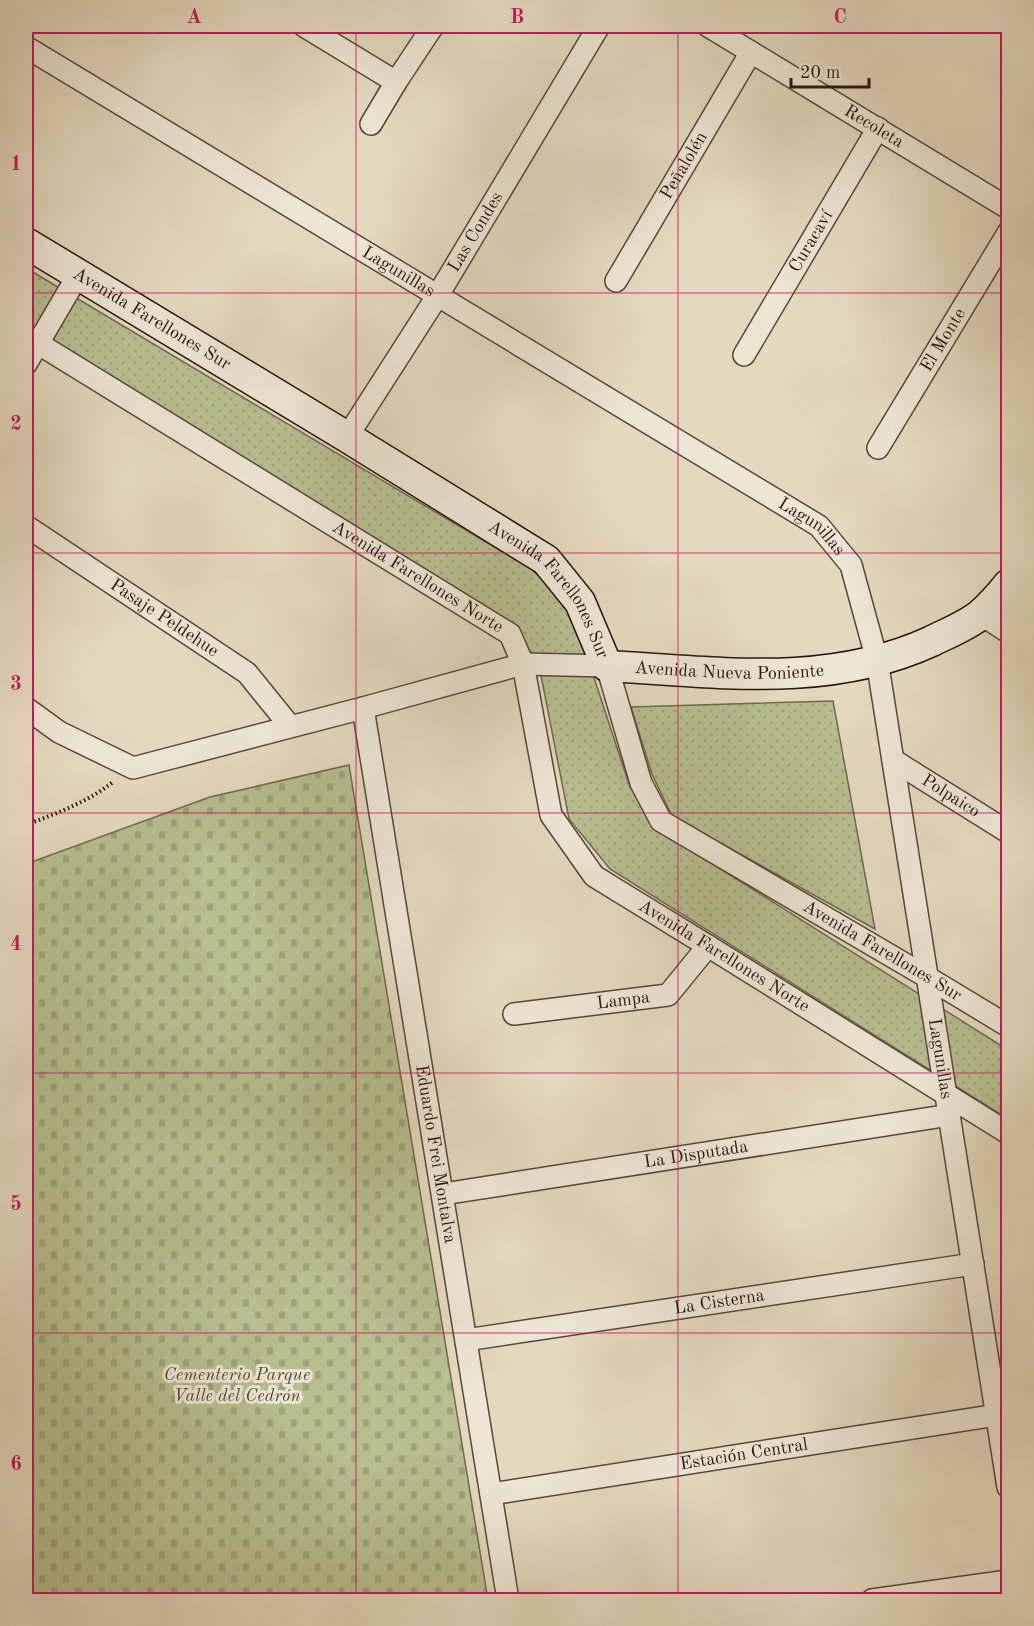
<svg xmlns="http://www.w3.org/2000/svg" width="1034" height="1626" font-family="'Old Standard TT',serif">
<style>
.grass{fill:url(#grass-dots);stroke:#6e6a4e;stroke-width:1.5}
.cemetery{fill:url(#cemetery-stones);stroke:#6e6a4e;stroke-width:1.5}
.lines{fill:none;stroke-linecap:round;stroke-linejoin:round}
.street-casing{stroke:#55473a;stroke-width:24}
.secondary-casing{stroke:#25160d;stroke-width:33}
.path{stroke:#25160d;stroke-width:4;stroke-dasharray:1.5 3;stroke-linecap:butt}
.street{stroke:#ede6d5;stroke-width:21}
.secondary{stroke:#ede6d5;stroke-width:30}
.grid{fill:none;stroke:#c2185b;stroke-width:1.5;stroke-opacity:0.55}
.labels{text-anchor:middle;dominant-baseline:central;stroke-width:6;stroke-linejoin:round;paint-order:stroke}
.street-label{font-size:18px;fill:#25160d;stroke:#ede6d5}
.park-label{font-size:18px;font-style:italic;fill:#514834;stroke:#ede6d5}
.neatline{fill:none;stroke:#c2185b;stroke-width:2}
.grid-label{font-size:20px;text-anchor:middle;font-weight:bold;fill:#c2185b}
</style>
<defs>
<pattern id="grass-dots" width="8" height="8" patternUnits="userSpaceOnUse" patternTransform="scale(1.5)"><rect width="8" height="8" fill="#b7be90"/><path d="M2 2h.1M6 6h.1" fill="none" stroke="#9da37b" stroke-width="1.8" stroke-linecap="round"/></pattern>
<pattern id="cemetery-stones" width="16" height="16" patternUnits="userSpaceOnUse" patternTransform="scale(1.5)"><rect width="16" height="16" fill="#b7be90"/><path d="M2 7V4a2 2 0 0 1 4 0v3zM10 15v-3a2 2 0 0 1 4 0v3z" fill="#9da37b"/></pattern>
</defs>
<rect width="100%" height="100%" fill="#e4d9bf"/>
<filter id="stains"><feTurbulence type="fractalNoise" baseFrequency=".00333" numOctaves="4"/><feColorMatrix values="0 0 0 0 .2 0 0 0 0 .09 0 0 0 0 .02 0 0 0 .5 -.17"/></filter>
<radialGradient id="worn" r=".72"><stop offset=".6" stop-color="#630" stop-opacity="0"/><stop offset="1" stop-color="#630" stop-opacity=".3"/></radialGradient>
<g class="grass">
<polygon points="26,268 531,569 570,605 630,787 657,829 1008,1050 1008,1119 610,869 569,819 540,670 515,629 26,328"/>
<polygon points="833,701 875,929 672,816 652,774 631,707"/>
</g>
<polygon class="cemetery" points="349,765 488,1600 26,1600 26,864 210,797"/>
<g class="lines">
<g class="street-casing">
<g id="street">
<polyline points="304,26 396,82"/>
<path id="s1" d="M708,26L1008,208"/>
<path id="s2" d="M26,47L819,526L851,565L877,660L1008,1487"/>
<polyline points="371,124 396,82 433,26"/>
<path id="s3" d="M616,281L751,52"/>
<path id="s4" d="M26,336L510,634L523,664L551,815L594,876L708,946L1008,1133"/>
<path id="s5" d="M744,355L878,128"/>
<polyline points="26,364 78,275"/>
<path id="s6" d="M347,437L438,295L599,26"/>
<path id="s7" d="M878,448L1008,233"/>
<path id="s8" d="M26,526L247,673L290,726"/>
<polyline points="980,614 1008,632"/>
<path id="s9" d="M26,708L59,732L133,768L363,708L523,664L607,666L641,783L661,821L927,977L1008,1026"/>
<path id="s10" d="M363,708L508,1600"/>
<path id="s11" d="M893,760L1008,832"/>
<path id="s12" d="M514,1014L668,995L708,946"/>
<path id="s13" d="M443,1194L950,1115"/>
<path id="s14" d="M466,1340L973,1264"/>
<path id="s15" d="M491,1494L997,1415"/>
<polyline points="872,1600 1008,1581"/>
</g>
</g>
<g class="secondary-casing">
<g id="secondary">
<path id="s16" d="M26,243L347,437L546,560L580,602L607,666C717,672 828,689 932,641C948,633 966,626 980,615C990,606 1000,595 1008,585"/>
</g>
</g>
<path class="path" d="M26,825C57,813 86,803 113,782"/>
<use href="#street" class="street"/>
<use href="#secondary" class="secondary"/>
</g>
<path class="grid" d="M356,26V1600M678,26V1600M26,293H1008M26,553H1008M26,813H1008M26,1073H1008M26,1333H1008"/>
<g class="labels">
<g class="street-label">
<text stroke="none"><textPath href="#s1" startOffset="194">Recoleta</textPath></text>
<text stroke="none"><textPath href="#s3" startOffset="134">Peñalolén</textPath></text>
<text stroke="none"><textPath href="#s6" startOffset="242">Las Condes</textPath></text>
<text stroke="none"><textPath href="#s5" startOffset="132">Curacaví</textPath></text>
<text stroke="none"><textPath href="#s2" startOffset="435">Lagunillas</textPath></text>
<text stroke="none"><textPath href="#s16" startOffset="147">Avenida Farellones Sur</textPath></text>
<text stroke="none"><textPath href="#s7" startOffset="126">El Monte</textPath></text>
<text stroke="none"><textPath href="#s2" startOffset="921">Lagunillas</textPath></text>
<text stroke="none"><textPath href="#s4" startOffset="460">Avenida Farellones Norte</textPath></text>
<text stroke="none"><textPath href="#s16" startOffset="633">Avenida Farellones Sur</textPath></text>
<text stroke="none"><textPath href="#s8" startOffset="166">Pasaje Peldehue</textPath></text>
<text stroke="none"><textPath href="#s16" startOffset="855">Avenida Nueva Poniente</textPath></text>
<text stroke="none"><textPath href="#s11" startOffset="68">Polpaico</textPath></text>
<text stroke="none"><textPath href="#s9" startOffset="1032">Avenida Farellones Sur</textPath></text>
<text stroke="none"><textPath href="#s4" startOffset="982">Avenida Farellones Norte</textPath></text>
<text stroke="none"><textPath href="#s12" startOffset="110">Lampa</textPath></text>
<text stroke="none"><textPath href="#s2" startOffset="1479">Lagunillas</textPath></text>
<text stroke="none"><textPath href="#s10" startOffset="452">Eduardo Frei Montalva</textPath></text>
<text stroke="none"><textPath href="#s13" startOffset="256">La Disputada</textPath></text>
<text stroke="none"><textPath href="#s14" startOffset="256">La Cisterna</textPath></text>
<text stroke="none"><textPath href="#s15" startOffset="256">Estación Central</textPath></text>
</g>
<g class="park-label">
<text x="237" y="1375">Cementerio Parque<tspan x="237" dy="21">Valle del Cedrón</tspan></text>
</g>
</g>
<rect width="1034" height="1626" fill="none" stroke="#e4d9bf" stroke-width="66"/>
<path d="M791 78v9h78v-9" fill="none" stroke="#25160d" stroke-width="3"/>
<text x="800" y="78" font-size="18" fill="#25160d" stroke="#ede6d5" stroke-width="4.5" paint-order="stroke">20 m</text>
<rect x="33" y="33" width="968" height="1560" class="neatline"/>
<g class="grid-label">
<text x="194" y="23">A</text>
<text x="517" y="23">B</text>
<text x="840" y="23">C</text>
<text x="16" y="170">1</text>
<text x="16" y="430">2</text>
<text x="16" y="690">3</text>
<text x="16" y="950">4</text>
<text x="16" y="1210">5</text>
<text x="16" y="1470">6</text>
</g>
<rect width="100%" height="100%" filter="url(#stains)"/>
<rect width="100%" height="100%" fill="url(#worn)"/>
</svg>
